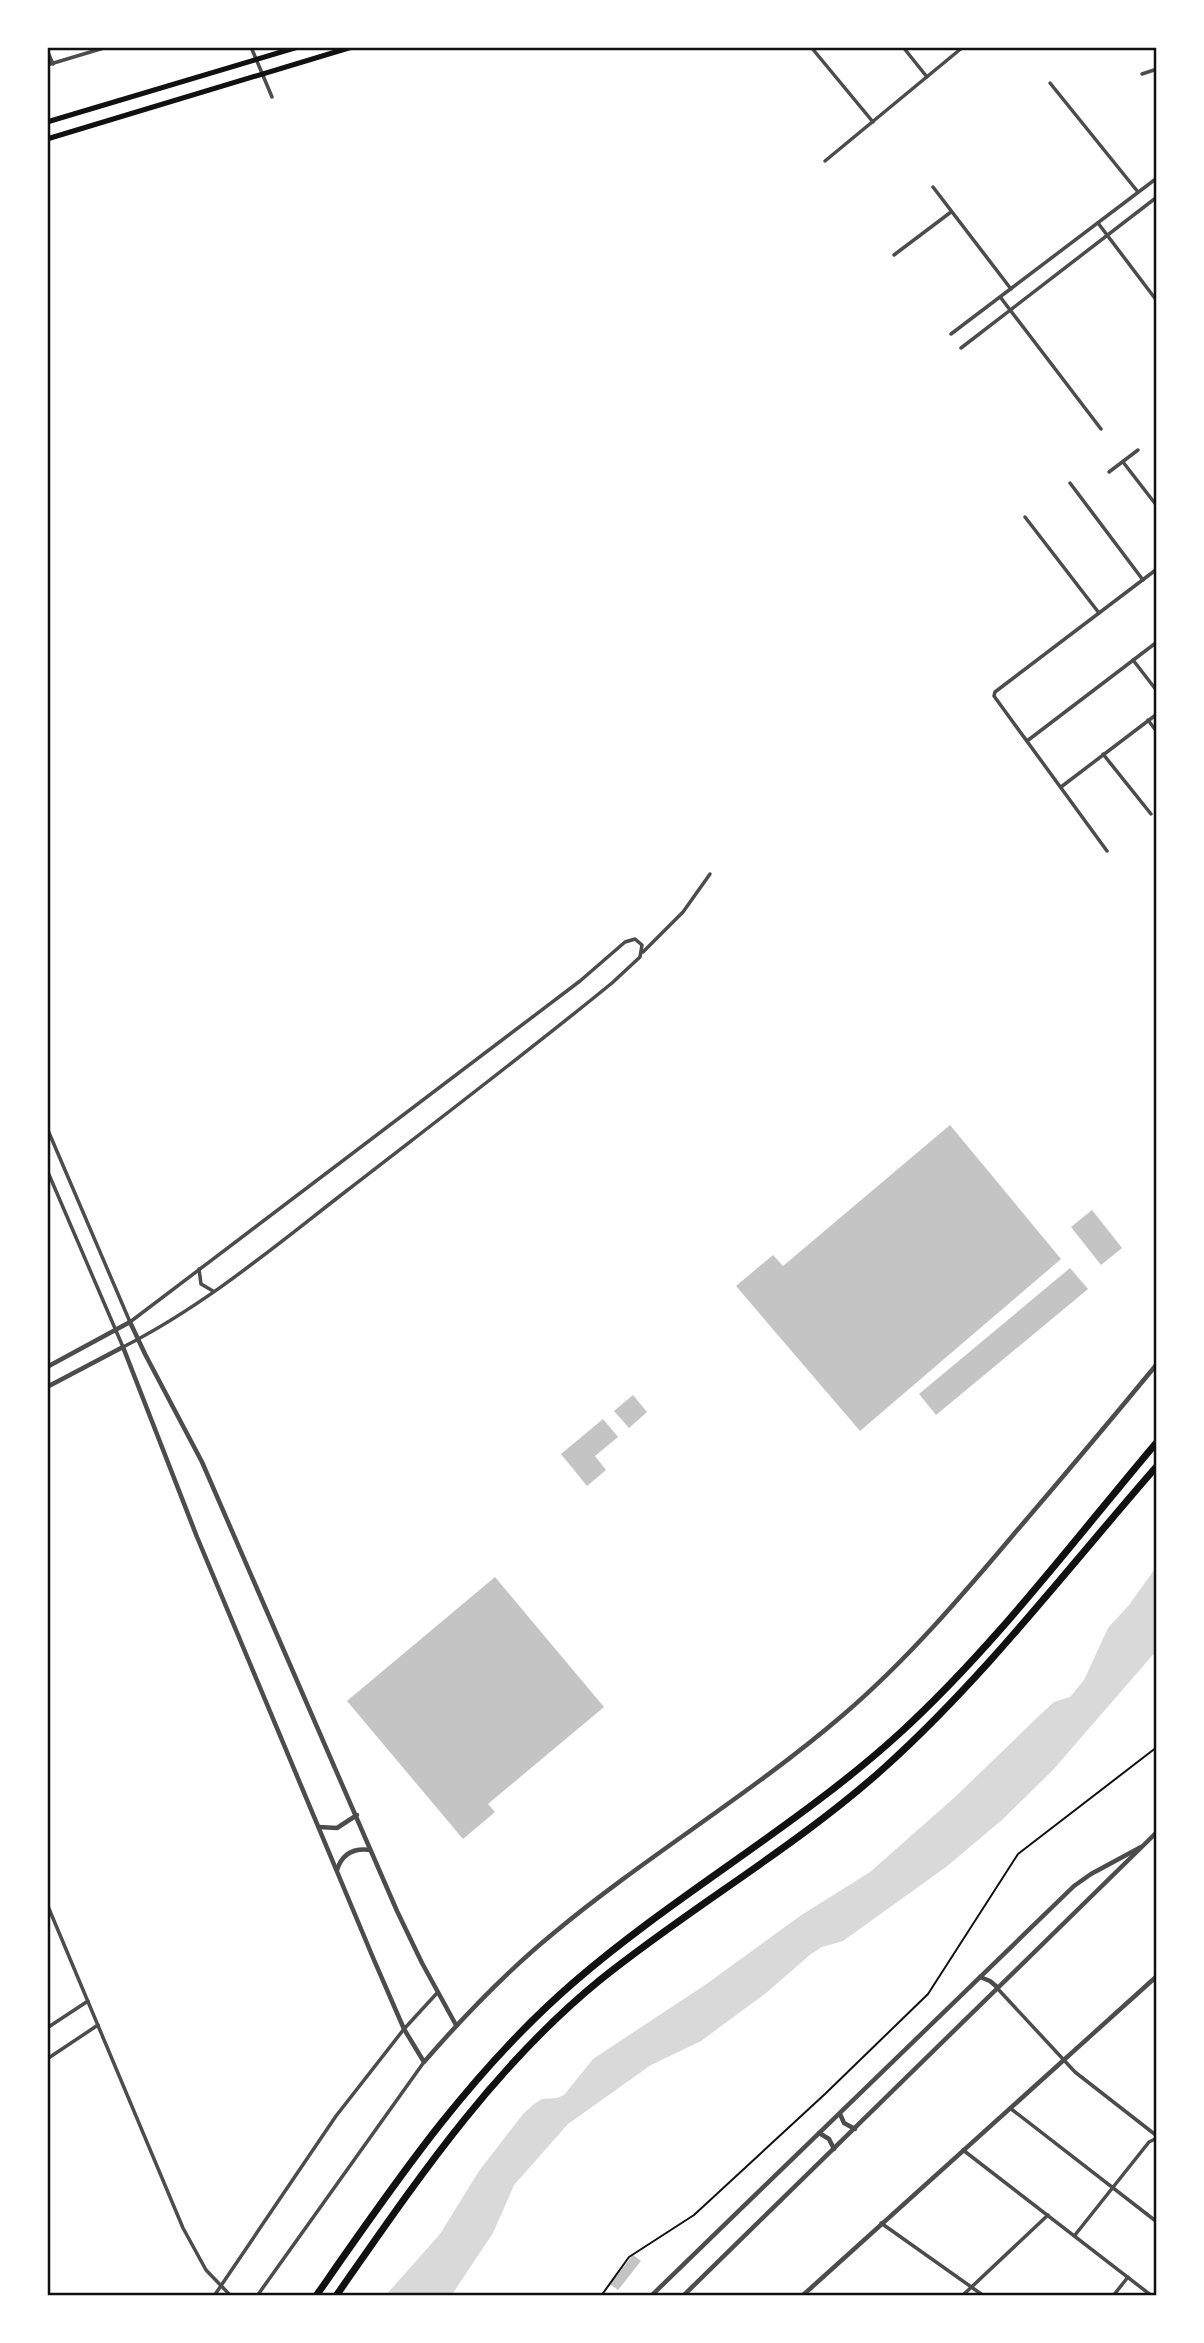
<svg xmlns="http://www.w3.org/2000/svg" width="1204" height="2343" font-family="Barlow,sans-serif">
<style>
.water{fill:#d9d9d9}
.building{fill:#c4c4c4}
.lines{fill:none;stroke-linecap:round;stroke-linejoin:round}
.path{stroke:#111;stroke-width:2}
.minor{stroke:#4c4c4c;stroke-width:3.5}
.tertiary{stroke:#4c4c4c;stroke-width:4.5}
.secondary{stroke:#111;stroke-width:5}
.motorway{stroke:#111;stroke-width:7}
.neatline{fill:none;stroke:#111;stroke-width:2.5}
</style>
<rect width="100%" height="100%" fill="#fff"/>
<polygon class="water" points="1157,1566 1157,1650 1053,1770 1002,1820 946,1867 843,1941 822,1947 811,1954 766,1993 701,2041 651,2065 568,2124 514,2185 493,2233 451,2296 385,2296 440,2234 479,2171 523,2114 534,2104 542,2099 557,2098 564,2095 593,2059 705,1985 800,1916 870,1872 955,1797 1042,1713 1054,1702 1070,1697 1084,1680 1108,1628 1129,1605"/>
<g class="building">
<polygon points="950,1125 1061,1259 860,1431 736,1286 773,1255 783,1266"/>
<polygon points="1092,1210 1122,1248 1101,1265 1071,1227"/>
<polygon points="1070,1268 1088,1289 936,1415 919,1394"/>
<polygon points="633,1395 647,1412 629,1428 614,1411"/>
<polygon points="603,1419 618,1437 595,1456 606,1470 587,1486 561,1454"/>
<polygon points="495,1577 604,1707 488,1804 495,1812 463,1839 347,1701"/>
<polygon points="633,2255 641,2261 618,2290 610,2284"/>
</g>
<g class="lines">
<polyline class="path" points="601,2296 629,2257 694,2215 825,2094 928,1994 1018,1854 1157,1747"/>
<g class="minor">
<polyline points="251,47 272,97"/>
<polyline points="811,47 873,122"/>
<polyline points="903,47 927,77"/>
<polyline points="47,50 53,64"/>
<polyline points="47,65 107,47"/>
<polyline points="1142,74 1157,69"/>
<polyline points="1050,83 1138,192"/>
<polyline points="825,161 963,47"/>
<polyline points="933,187 1011,289"/>
<polyline points="1098,223 1157,301"/>
<polyline points="894,255 951,212"/>
<polyline points="1001,298 1101,429"/>
<polyline points="951,334 1157,178"/>
<polyline points="961,348 1157,197"/>
<polyline points="1123,462 1157,506"/>
<polyline points="1109,472 1138,450"/>
<polyline points="1070,483 1143,580"/>
<polyline points="1025,517 1099,613"/>
<polyline points="1133,660 1157,691"/>
<polyline points="1148,720 1157,732"/>
<polyline points="1027,741 1157,642"/>
<polyline points="1103,754 1151,814"/>
<polyline points="1061,787 1157,714"/>
<polyline points="1107,851 994,696 995,692 1157,569"/>
<polyline points="643,952 683,912 710,874"/>
<path d="M47,1128L130,1322L580,981L625,942L635,939L642,945L640,957L612,983C525,1054 434,1123 345,1192C274,1247 204,1306 123,1347L47,1170"/>
<polyline points="199,1269 201,1284 213,1291"/>
<polyline points="47,1904 183,2228 206,2270 231,2296"/>
<polyline points="997,1988 1075,2072 1157,2136"/>
<polyline points="47,2028 88,2001"/>
<polyline points="47,2059 98,2025"/>
<polyline points="1010,2108 1157,2222"/>
<polyline points="963,2150 1152,2296"/>
<polyline points="881,2223 984,2296"/>
<polyline points="1075,2235 1149,2142 1157,2138"/>
<polyline points="214,2296 336,2116 404,2029 438,1992"/>
<polyline points="257,2296 424,2062"/>
<polyline points="962,2296 1048,2215"/>
<polyline points="1113,2296 1128,2277"/>
</g>
<g class="tertiary">
<polyline points="47,1367 130,1322 145,1354 202,1462 397,1911 422,1963 456,2025"/>
<path d="M47,1387L123,1347L197,1537L374,1960L404,2029L424,2062C464,2016 507,1971 555,1932C648,1855 751,1794 843,1715C906,1661 960,1598 1014,1534C1062,1478 1110,1421 1157,1364"/>
<polyline points="319,1827 337,1828 357,1815"/>
<path d="M337,1870C342,1854 354,1848 370,1850"/>
<polyline points="980,1977 990,1981 997,1987"/>
<polyline points="840,2114 844,2123 855,2129"/>
<polyline points="819,2133 829,2139 834,2149"/>
<polyline points="651,2296 1074,1886 1091,1874 1141,1847"/>
<polyline points="683,2296 1157,1832"/>
<polyline points="802,2296 1157,1976"/>
</g>
<g class="secondary">
<polyline points="47,122 298,47"/>
<polyline points="47,139 352,47"/>
</g>
<g class="motorway">
<path d="M316,2296C394,2184 469,2073 573,1983C677,1893 798,1826 900,1733C994,1647 1074,1540 1157,1442"/>
<path d="M336,2296C415,2183 492,2068 600,1980C692,1906 796,1847 884,1768C985,1677 1067,1569 1157,1466"/>
</g>
</g>
<rect width="1204" height="2343" fill="none" stroke="#ffffff" stroke-width="98"/>
<rect x="49" y="49" width="1106" height="2245" class="neatline"/>
</svg>
